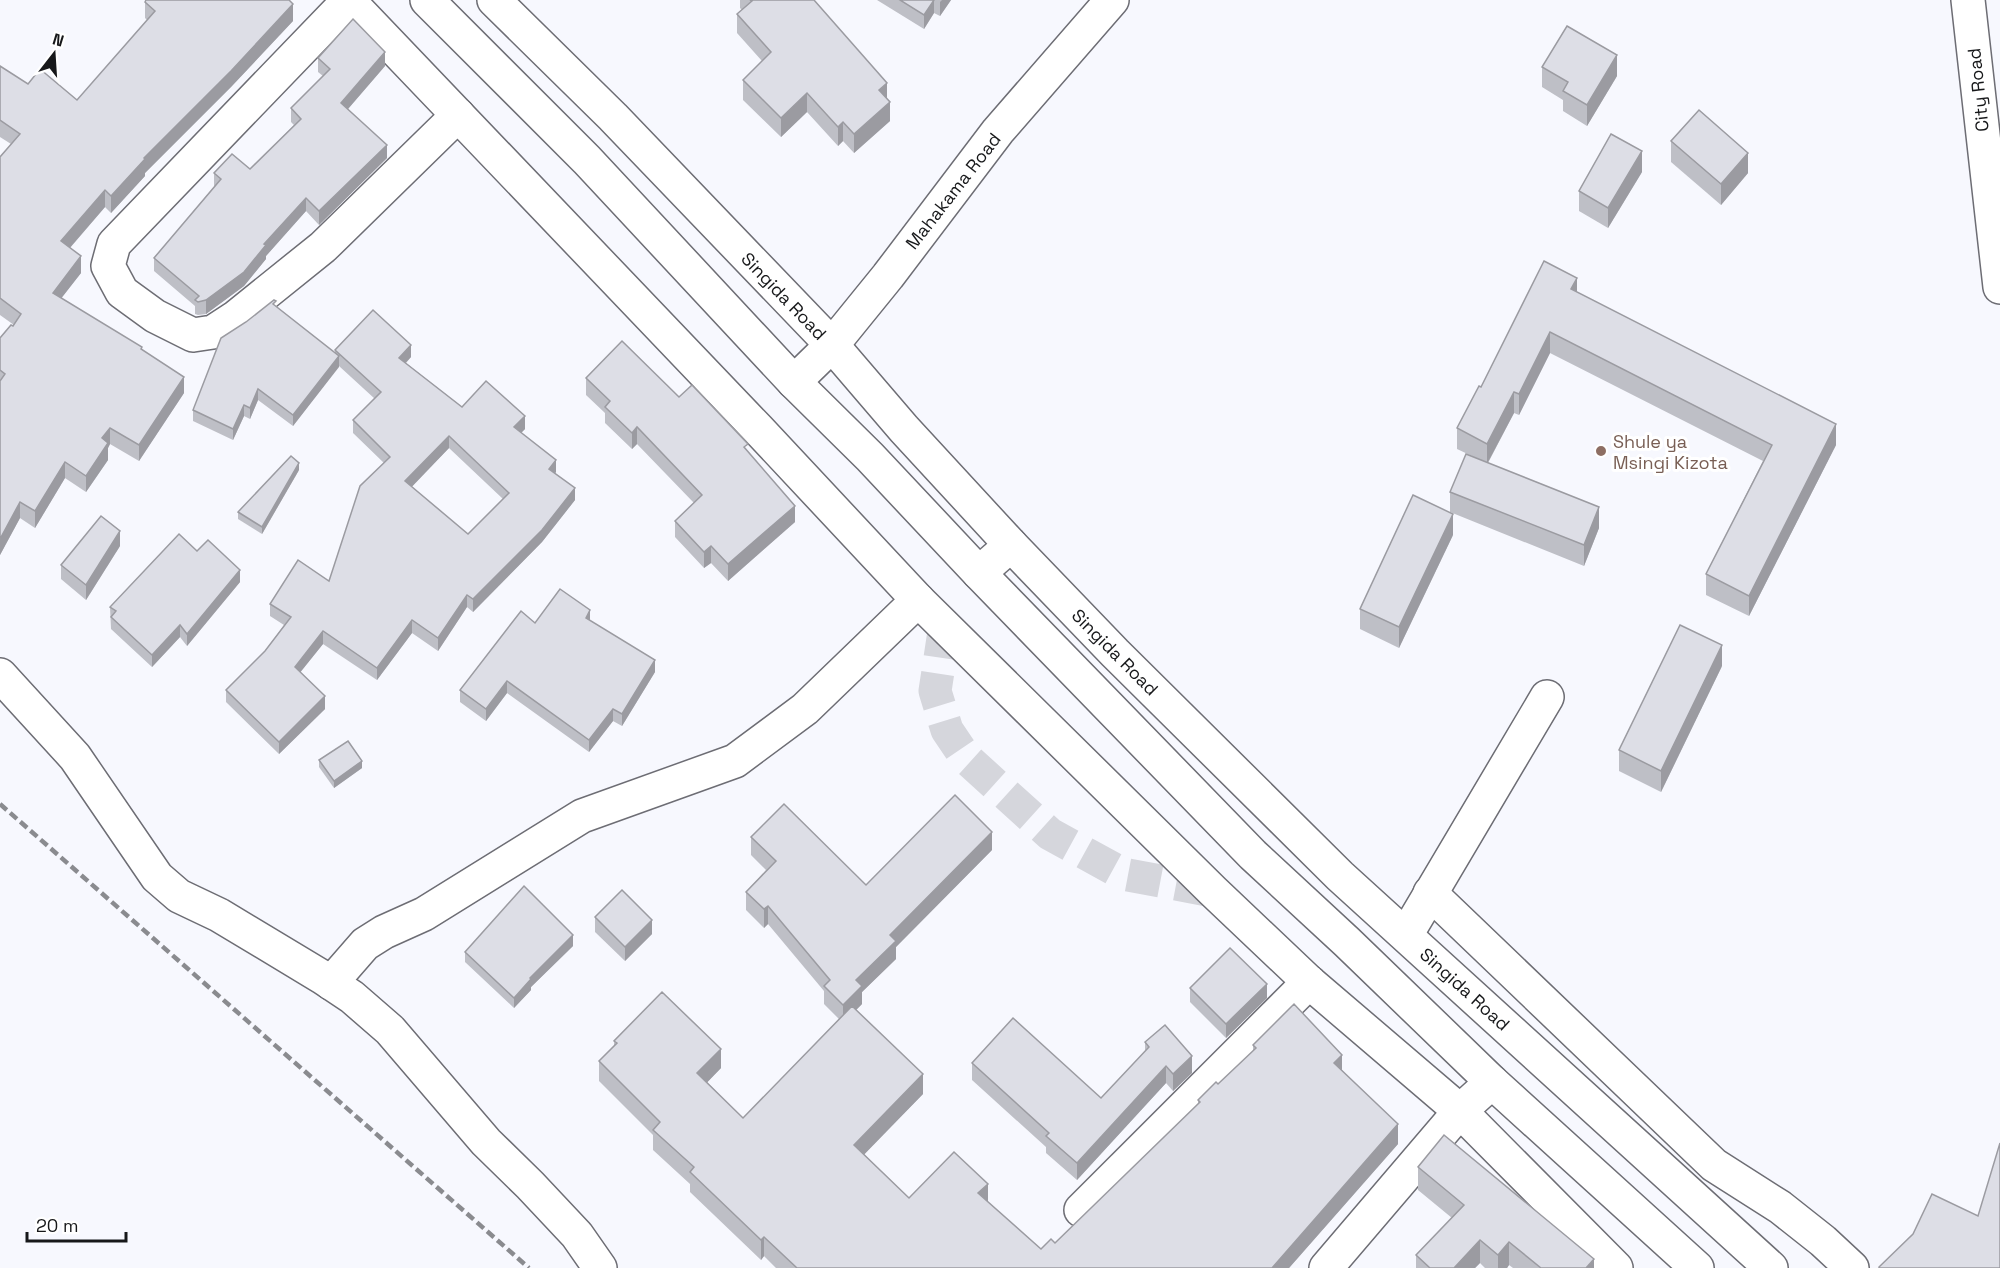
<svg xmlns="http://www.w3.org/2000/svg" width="2000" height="1268" font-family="'Space Grotesk',sans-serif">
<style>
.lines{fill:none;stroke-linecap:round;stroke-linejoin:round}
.minor-tunnel{stroke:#d5d6dc;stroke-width:33;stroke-dasharray:33 16;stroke-linecap:butt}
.minor-casing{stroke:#6d6d74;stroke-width:36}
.highway-casing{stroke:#6d6d74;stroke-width:36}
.minor{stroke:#fff;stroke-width:33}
.highway{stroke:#fff;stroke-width:33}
.rail{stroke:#8a8b8f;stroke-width:4.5;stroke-dasharray:9 4.5;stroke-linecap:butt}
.wall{fill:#bebfc6;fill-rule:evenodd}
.shaded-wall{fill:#9b9ba1}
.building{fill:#dddee6;stroke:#9b9ba1;stroke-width:1.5;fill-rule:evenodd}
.education-dot{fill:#8d6e63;stroke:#fff;stroke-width:2}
.labels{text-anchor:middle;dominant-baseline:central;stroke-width:6;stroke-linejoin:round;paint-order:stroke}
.street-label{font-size:18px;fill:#17181a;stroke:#fff}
.education-label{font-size:18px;fill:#785e54;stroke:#fff;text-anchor:start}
</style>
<rect width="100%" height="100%" fill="#f7f8fe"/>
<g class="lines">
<polyline class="minor-tunnel" points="945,625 935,691 947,730 966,758 1050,834 1123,874 1213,891"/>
<g class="minor-casing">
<g id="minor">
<polyline points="348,0 758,429 918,600 1213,891 1309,982 1460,1111 1616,1268"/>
<polyline points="349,0 114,244 108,266 122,292 155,316 193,335 213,332 236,317 323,247 458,115"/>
<polyline points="1968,0 2000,287"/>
<polyline points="794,382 832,345 888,276 998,131 1112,0"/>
<polyline points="979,573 1011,545"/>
<polyline points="0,675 75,757 157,877 179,896 219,915 322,977 352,997 390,1030 486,1142 530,1185 577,1235 600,1268"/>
<polyline points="1430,893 1714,1165 1780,1207 1823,1241 1852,1268"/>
<polyline points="1406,935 1547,697"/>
<polyline points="331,983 365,944 384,932 424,914 582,816 735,761 805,709 918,600"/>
<polyline points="1081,1210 1309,982"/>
<polyline points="1326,1268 1460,1111 1492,1082"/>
</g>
</g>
<g class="highway-casing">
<g id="highway">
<polyline points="427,0 587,160 794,382 870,457 979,573 1253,855 1347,942 1492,1082 1697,1268"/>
<polyline points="494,0 613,117 832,345 904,429 1011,545 1115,653 1340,876 1771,1268"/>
</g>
</g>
<use href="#minor" class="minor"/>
<use href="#highway" class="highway"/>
<polyline class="rail" points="0,804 529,1268"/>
</g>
<g class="wall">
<polygon points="740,0 814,0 887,99 890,121 854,153 843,141 838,146 807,112 781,137 743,100 743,80 762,61 737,33 737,14 742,10 740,8"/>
<polygon points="877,0 951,0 940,16 934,13 924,29"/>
<polygon points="145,2 293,21 231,87 145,173 145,176 111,213 105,207 70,248 81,273 61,298 142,349 184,393 139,461 110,444 108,448 108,460 86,492 65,478 35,528 20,518 0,555 0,338 14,325 0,315 0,157 11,144 0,137 0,66 28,84 77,100 147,20 145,18"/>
<polygon points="318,58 385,66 348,109 387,158 319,225 306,211 266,256 266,259 244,286 206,314 198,315 195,314 195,306 154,271 154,258 214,187 214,173 250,169 294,125 291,122 291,108 323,76 318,72"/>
<polygon points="1542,67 1617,76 1587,126 1563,111 1563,100 1542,87"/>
<polygon points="1671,141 1748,173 1721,205 1671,162"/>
<polygon points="1642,172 1608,228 1579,211 1579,191"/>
<polygon points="1577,292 1836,445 1749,616 1706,595 1706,574 1763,461 1550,353 1519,415 1514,413 1488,463 1599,528 1584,566 1450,512 1450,492 1472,456 1457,449 1457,428 1481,387"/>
<path d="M276,306L335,353V350L411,357L406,363L462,407L525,429L521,433L556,472L555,473L575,500L542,542L473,612L467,607L438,651L412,633L377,680L323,644L300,672L325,709L279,754L226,702V690L265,651L284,625L270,616V604L329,581L384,463L353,433V420L375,399L339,366L293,426L258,400L250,419L244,416L233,440L193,421V410ZM449,448L503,499L468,534L411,487Z"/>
<polygon points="586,378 679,397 748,452 795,522 728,581 711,563 704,568 675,537 675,521 694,503 637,444 632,449 605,423 605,413 586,395"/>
<polygon points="299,470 262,534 238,519 238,512"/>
<polygon points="1453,535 1399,648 1360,629 1360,609"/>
<polygon points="120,546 86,600 61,579 61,565"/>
<polygon points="197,551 240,582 187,646 180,637 152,667 111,629 110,607"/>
<polygon points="590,620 655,672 622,726 613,721 589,752 507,693 486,721 460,702 460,690 535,623"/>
<polygon points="1722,666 1661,792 1619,771 1619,750"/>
<polygon points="319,760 362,768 334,788 319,767"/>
<polygon points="751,837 866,885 992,850 896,947 896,959 862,992 862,1004 856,1010 923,1094 864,1154 909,1198 988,1202 1041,1249 1055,1243 1198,1104 1198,1100 1218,1084 1253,1051 1253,1045 1342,1070 1398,1144 1289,1268 776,1268 764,1256 761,1260 690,1192 690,1184 653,1150 653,1135 599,1081 599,1061 614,1046 614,1041 721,1068 707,1082 743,1118 839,1019 824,1004 824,991 768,924 764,928 746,910 746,892 766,870 751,855"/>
<polygon points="595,917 652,934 625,961 595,932"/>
<polygon points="573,946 531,987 531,990 514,1008 465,962 465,952"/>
<polygon points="1190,988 1267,998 1226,1038 1190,1002"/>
<polygon points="1145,1042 1192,1073 1173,1091 1166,1083 1077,1180 1046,1153 1046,1147 972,1080 972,1063 1101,1098 1145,1051"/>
<polygon points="1418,1167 1594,1268 1513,1268 1509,1265 1507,1268 1485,1268 1480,1263 1475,1268 1416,1268 1416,1255 1452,1218 1418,1190"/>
</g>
<g class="shaded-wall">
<polygon points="934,0 934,13 924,29 924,15"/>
<polygon points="942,0 951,0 940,16 940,2"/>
<polygon points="293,4 293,21 231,87 145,173 145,176 111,213 111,196 144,158"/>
<polygon points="385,52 385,66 341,117 341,103"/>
<polygon points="1617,55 1617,76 1587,126 1587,105"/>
<polygon points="887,83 887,102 879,90"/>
<polygon points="807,93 807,112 781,137 781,118"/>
<polygon points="890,102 890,121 854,153 854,134"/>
<polygon points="843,122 843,141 838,146 838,127"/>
<polygon points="387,145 387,158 319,225 319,211"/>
<polygon points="1642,151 1642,172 1608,228 1608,208"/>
<polygon points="1748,153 1748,173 1721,205 1721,184"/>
<polygon points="105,190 105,207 61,258 61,241"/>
<polygon points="306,198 306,211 266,256 266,259 244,286 206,314 206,300 264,244"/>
<polygon points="81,256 81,273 53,309 53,293"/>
<polygon points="1577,278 1577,298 1571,289"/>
<polygon points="1550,332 1550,353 1519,415 1519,394"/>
<polygon points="411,345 411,357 399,370 399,358"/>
<polygon points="339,356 339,367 293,426 293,415"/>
<polygon points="184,377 184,393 139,461 139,445"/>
<polygon points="258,389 258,400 250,419 250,408"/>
<polygon points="1514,392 1514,413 1487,464 1487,444"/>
<polygon points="244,405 244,416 233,440 233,429"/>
<polygon points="525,416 525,429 514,440 514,427"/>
<polygon points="1836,424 1836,445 1749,616 1749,596"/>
<polygon points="637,427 637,444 632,449 632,433"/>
<polygon points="110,428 110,444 108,448 108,460 86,492 86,476 102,438"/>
<polygon points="449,436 449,448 405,494 405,481"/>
<polygon points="556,460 556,472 549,481 549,469"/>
<polygon points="65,462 65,478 35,528 35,511"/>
<polygon points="299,463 299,470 262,534 262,527"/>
<polygon points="575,488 575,500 542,542 473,612 473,599"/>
<polygon points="20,502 20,518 0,555 0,539"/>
<polygon points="795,506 795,522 728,581 728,564"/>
<polygon points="1599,507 1599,528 1584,566 1584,545"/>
<polygon points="1453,514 1453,535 1399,648 1399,627"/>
<polygon points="120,531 120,546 86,600 86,585"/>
<polygon points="711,546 711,563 704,568 704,552"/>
<polygon points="240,570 240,582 187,646 187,634"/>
<polygon points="467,595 467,607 438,651 438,638"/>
<polygon points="590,610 590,622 586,618"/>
<polygon points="412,620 412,633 377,680 377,668"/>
<polygon points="180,625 180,637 152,667 152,655"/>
<polygon points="323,631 323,644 295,679 295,667"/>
<polygon points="1722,645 1722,666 1661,792 1661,771"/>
<polygon points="655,660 655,672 622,726 622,714"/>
<polygon points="507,681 507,693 486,721 486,709"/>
<polygon points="325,696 325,709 279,754 279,742"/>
<polygon points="613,709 613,721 589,752 589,740"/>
<polygon points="362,761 362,768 334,788 334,781"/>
<polygon points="992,832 992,850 896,947 896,959 862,992 862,1004 843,1023 843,1005 856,980 890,935"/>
<polygon points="768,906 768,924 764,928 764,909"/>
<polygon points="652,920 652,934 625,961 625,947"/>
<polygon points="573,935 573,946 531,987 531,990 514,1008 514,998 530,978"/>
<polygon points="1267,984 1267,998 1226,1038 1226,1024"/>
<polygon points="721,1049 721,1068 697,1093 697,1073"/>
<polygon points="1342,1055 1342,1075 1334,1063"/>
<polygon points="1192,1056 1192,1073 1173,1091 1173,1074"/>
<polygon points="1166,1066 1166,1083 1077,1180 1077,1163"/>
<polygon points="923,1074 923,1094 854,1165 854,1145"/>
<polygon points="1398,1124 1398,1144 1289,1268 1272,1268"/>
<polygon points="988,1184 988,1203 978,1193"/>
<polygon points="764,1237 764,1256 761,1260 761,1240"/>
<polygon points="1480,1240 1480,1263 1475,1268 1454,1268"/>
<polygon points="1509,1242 1509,1265 1507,1268 1498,1268 1498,1255"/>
<polygon points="1594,1259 1594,1268 1586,1268"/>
</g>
<g class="building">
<polygon points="146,0 289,0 293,4 231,71 144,158 145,159 111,196 105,190 61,241 81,256 53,293 142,347 141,349 184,377 139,445 110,428 102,438 108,443 86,476 65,462 35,511 20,502 0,539 0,381 5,374 0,370 0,338 11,325 13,326 21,314 0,298 0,157 20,134 0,120 0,66 28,84 40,69 77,100 155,11 145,2"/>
<polygon points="750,0 814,0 887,83 879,90 890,102 854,134 843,122 838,127 807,93 781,118 743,80 771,52 737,14 752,1"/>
<polygon points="900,0 934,0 924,15"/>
<polygon points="353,19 385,52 341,103 387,145 319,211 306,198 264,244 266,245 244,272 206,300 198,302 195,300 199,296 154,258 221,179 214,173 232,154 250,169 301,119 291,108 330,69 318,58"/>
<polygon points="1567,26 1617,55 1587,105 1563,91 1568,82 1542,67"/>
<polygon points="1699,110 1748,153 1721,184 1671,141"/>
<polygon points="1611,134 1642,151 1608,208 1579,191"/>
<polygon points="1544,261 1577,278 1571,289 1836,424 1749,596 1706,574 1772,445 1550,332 1519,394 1514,392 1487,444 1457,428 1479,386 1481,387"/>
<polygon points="274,300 276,301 273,304 339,356 293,415 258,389 250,408 244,405 233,429 193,410 221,338 246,322"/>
<path d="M373,310L411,345L399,358L462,407L486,381L525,416L514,427L556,460L549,469L575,488L542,530L473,599L467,595L438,638L412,620L377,668L323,631L295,667L325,696L279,742L226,690L265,651L291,617L270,604L298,560L329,581L360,486L390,457L353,420L381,392L335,350ZM449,436L509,493L468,534L405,481Z"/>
<polygon points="622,341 679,397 692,385 748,444 744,447 795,506 728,564 711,546 704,552 675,521 702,495 637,427 632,433 605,407 610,401 586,378"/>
<polygon points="1466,454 1599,507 1584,545 1450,492"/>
<polygon points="291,456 299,463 262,527 238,512"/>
<polygon points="1413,495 1453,514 1399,627 1360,609"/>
<polygon points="101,516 120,531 86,585 61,565"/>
<polygon points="179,534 197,551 208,540 240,570 187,634 180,625 152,655 111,617 116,611 110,607"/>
<polygon points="560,589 590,610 586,618 655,660 622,714 613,709 589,740 507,681 486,709 460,690 521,611 535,623"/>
<polygon points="1680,625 1722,645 1661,771 1619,750"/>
<polygon points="348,741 362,761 334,781 319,760"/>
<polygon points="955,795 992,832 890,935 896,941 856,980 862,986 843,1005 824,986 830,980 768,906 764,909 746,892 776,861 751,837 784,804 866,885"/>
<polygon points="524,886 573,935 530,978 531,979 514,998 465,952"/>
<polygon points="622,890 652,920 625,947 595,917"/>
<polygon points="1230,948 1267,984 1226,1024 1190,988"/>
<polygon points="662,992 721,1049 697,1073 743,1118 852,1006 923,1074 854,1145 909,1198 954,1152 988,1184 978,1193 1041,1249 1051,1239 1055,1243 1200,1102 1198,1100 1216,1082 1218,1084 1256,1048 1253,1045 1294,1004 1342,1055 1334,1063 1398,1124 1272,1268 797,1268 764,1237 761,1240 690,1172 694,1167 653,1130 660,1122 599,1061 617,1043 614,1041"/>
<polygon points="1013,1018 1101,1098 1149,1047 1145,1042 1165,1025 1192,1056 1173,1074 1166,1066 1077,1163 1046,1136 1049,1133 972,1063"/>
<polygon points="1444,1135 1594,1259 1586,1268 1541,1268 1509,1242 1498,1255 1480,1240 1454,1268 1430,1268 1416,1255 1464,1205 1418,1167"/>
<polygon points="2000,1143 2000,1268 1879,1268 1879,1267 1913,1234 1932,1194 1978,1216"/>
</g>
<circle class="education-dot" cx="1601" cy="451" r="6"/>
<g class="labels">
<g class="street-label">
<text transform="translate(1978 90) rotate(-96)">City Road</text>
<text transform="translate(953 191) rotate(-52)">Mahakama Road</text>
<text transform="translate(784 296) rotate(46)">Singida Road</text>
<text transform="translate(1115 652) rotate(45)">Singida Road</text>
<text transform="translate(1465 989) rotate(42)">Singida Road</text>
</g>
<g class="education-label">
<text x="1613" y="441">Shule ya<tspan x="1613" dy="21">Msingi Kizota</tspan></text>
</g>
</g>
<g transform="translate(54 54) rotate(17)" stroke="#ffffff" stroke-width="4.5" paint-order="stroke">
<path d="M0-4.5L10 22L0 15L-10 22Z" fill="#17181a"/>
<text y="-9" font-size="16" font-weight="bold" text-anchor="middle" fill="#17181a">N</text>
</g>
<path d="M27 1232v9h99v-9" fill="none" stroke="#17181a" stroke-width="3"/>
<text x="36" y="1232" font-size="18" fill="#17181a" stroke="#ffffff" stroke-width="4.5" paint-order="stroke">20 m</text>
</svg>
